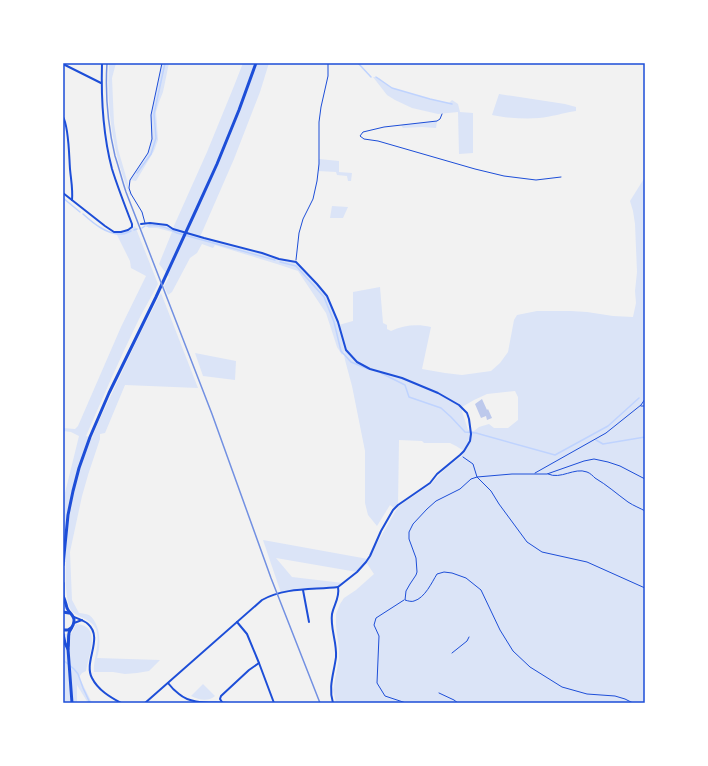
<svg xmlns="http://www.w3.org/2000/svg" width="708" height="766" font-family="'Public Sans',sans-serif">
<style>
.green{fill:#dbe4f7;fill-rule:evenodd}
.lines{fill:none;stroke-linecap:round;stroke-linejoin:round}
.stream{stroke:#bfd3fe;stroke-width:1.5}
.building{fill:#bdc9ec}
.path{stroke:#1d4ed8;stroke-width:1}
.service{stroke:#1d4ed8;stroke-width:1}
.minor{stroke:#1d4ed8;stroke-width:2}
.secondary{stroke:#1d4ed8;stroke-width:3}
.rail{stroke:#7290e2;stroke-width:1.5}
.neatline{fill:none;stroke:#1d4ed8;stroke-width:1.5}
</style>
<rect width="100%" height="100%" fill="#f2f2f2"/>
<g class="green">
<path d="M109,63H116L112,78L114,123L118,149L131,194L130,196C113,154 106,109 109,63Z"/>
<polygon points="162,63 169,63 163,92 159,102 156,112 158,140 154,151 136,181 130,180 148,153 152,139 151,115"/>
<path d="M243,63H269L260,92L234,159L200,237L262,254L278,260L296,263L309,275L327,296L339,325L353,321V292L380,287L383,323L387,325V329L391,331C403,325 418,324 431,327L422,369L445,373L462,375L491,371L500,363L508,352L514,320L517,315L537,311H571L587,312L613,316L633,317L636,303L635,291L637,272L635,224L633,211L630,201L645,177V703H336L333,690L339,658V649L336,626V614L340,604L344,598L356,590L374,574L366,562L357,572L276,558L292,577L343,583L338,587L299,590L281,593L263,540L368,559L395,512L399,506L431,484L446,468L462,456L464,451L456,446L450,443H424L422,441L399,440L398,504L394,508L390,505L377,526L368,515L365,503V451L352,386L345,360L344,354L345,351L343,353L342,355L337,347L326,313L298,271L277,264L215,245L213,248L202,244L197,253L190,258L172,292L168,295L164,286L169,277L159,264L172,232L157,228H148L149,224L167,225L173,228L207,152L234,86ZM515,391L518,397V420L508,428H494L489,424L479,427L474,431H471L468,430L462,411V407L474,400L487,394Z"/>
<polygon points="373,77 376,77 379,78 392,88 430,99 449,103 452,100 458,104 460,112 473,113 473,153 459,154 458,112 438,114 412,108 395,100 387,95"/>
<path d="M499,94L565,104L576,107V111C563,113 551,117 539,118C525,119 505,118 492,115Z"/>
<polygon points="437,121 436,128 422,127 403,128 401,125"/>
<polygon points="319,159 339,161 339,172 352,173 351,181 348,181 347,176 337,175 336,172 318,171"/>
<polygon points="332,206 348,207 343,218 330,218"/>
<path d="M135,226L158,284C152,296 145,307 139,319C120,358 103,397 86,436L92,438L97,425L139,336L161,293L198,388L125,385L105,433L100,434V439L88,475L82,496L70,552L72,600L79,613C82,613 86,614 89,615C101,624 101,645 97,658L160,660L149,671L137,673L125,674L113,672H94C93,658 101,643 96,629C91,619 82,619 74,613C64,606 66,574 66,562H63V501L79,436L71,432L63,431V428L75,429L78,426L121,327L146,276L131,268L130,261L116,233C124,233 129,232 135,226Z"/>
<polygon points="195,353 236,361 235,380 203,376"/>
<path d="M76,624C102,625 89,655 86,671L82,673L79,677L92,703H88L77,685V703H65L63,686V635L65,634H71Z"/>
<path d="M203,684L215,696C208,702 199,700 191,696Z"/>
</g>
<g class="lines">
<g class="stream">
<polyline points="358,63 371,77"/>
<polyline points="376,77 392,88 430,99 452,104"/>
<polyline points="137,173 151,154 156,138 154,114 165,63"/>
<polyline points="63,198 80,212"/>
<path d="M83,214C93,223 107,235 122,234C125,234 128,232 131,231"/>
<path d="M147,226C158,224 167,227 177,233L275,260"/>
<polyline points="142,228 145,226"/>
<polyline points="134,230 137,229"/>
<polyline points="280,262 296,266 324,297 334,322 341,351 351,362 368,369"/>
<polyline points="381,373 405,385 409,397 441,408 451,417 465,432 476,433 555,455 608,426 639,398"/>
<polyline points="596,440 603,444 645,437"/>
<polyline points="63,660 74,669 78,674 83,688 90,703"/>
</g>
</g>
<polygon class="building" points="482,399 487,410 488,409 492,418 487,420 486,416 481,418 475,404"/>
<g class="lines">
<g class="path">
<polyline points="442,114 440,119 437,121 384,127 363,132 360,136 364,139 378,141 475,169 504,176 536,180 561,177"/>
<polyline points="296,260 299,233 303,219 313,199 317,181 319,164 319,122 321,107 328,76 328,63"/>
<polyline points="641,406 645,406"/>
<polyline points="463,457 473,464 477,477 491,491 499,504 527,542 542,552 587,562 645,588"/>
<polyline points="535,473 606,433 641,405 645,399"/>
<path d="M548,474C561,480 574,467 587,472C590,473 593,476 595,478C607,485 617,494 628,502C634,506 640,508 645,511"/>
<polyline points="404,600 376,618 374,625 379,636 377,683 385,696 406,703"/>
<polyline points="452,653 467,641 469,637"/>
<polyline points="439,693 454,700 458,703"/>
<path d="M633,703L625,699L615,696L587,694L562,687L530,667L513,651L500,630L481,590L466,578L452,573L444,572L437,574C432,582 425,598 414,601C412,602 408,601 405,600L406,591L410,584L416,575L417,572L416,558L409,539V532L413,524L427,509L436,501L460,489L471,479L477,477L512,474H547L584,461L594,459L608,462L620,466L645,479"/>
</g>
<polyline class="service" points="145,223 142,212 131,194 129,188 130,180 148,153 152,139 151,115 162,63"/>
<g class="minor">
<polyline points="63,64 101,83"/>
<path d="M63,117C69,127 69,156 70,169C71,180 73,189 72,200"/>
<path d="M63,193L105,226L114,232H121L128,230L132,227V224C125,206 118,188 112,169C103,135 101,98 102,63"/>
<polyline points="141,224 150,223 167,225 173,229 204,238 262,253 279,259 296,262 317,284 327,296 338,322 346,350 357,362 370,369 402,378 438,393 459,405 467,413 469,419 471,434 470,441 464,451 460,455 437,474 430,483 398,505 393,510 381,531 370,556 366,562 357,572 338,587"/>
<polyline points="303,590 309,622"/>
<path d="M74,617C79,619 85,621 88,624C104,638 83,662 92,678C98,690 110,697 121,703"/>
<polyline points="237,622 247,634 259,663 274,703"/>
<polyline points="74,623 82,620"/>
<path d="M168,683C171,687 175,691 179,694C193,706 214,701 231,703"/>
<polyline points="222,702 220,699 221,696 249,670 259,663"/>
<path d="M145,703L262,600C285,587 313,590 338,587"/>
<path d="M333,703C328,687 334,673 336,657C337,642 330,628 332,614C334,604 340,598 338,587"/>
</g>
<g class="secondary">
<polyline points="63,565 68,515 73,491 79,468 90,437 109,393 156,297 197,208 217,164 239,110 256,63"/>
<polyline points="63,583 63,596"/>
<path d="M63,596C65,600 66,604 67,608C69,613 75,616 74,621C74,626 70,629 69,633C68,638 69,643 68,649L72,703"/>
<polyline points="63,612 69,613"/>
<polyline points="63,630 68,630 71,628"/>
<polyline points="63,634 65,643 68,649"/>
</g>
<path class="rail" d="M107,63C105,94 108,126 115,156C119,168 122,180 126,192L212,414L271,578L320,703"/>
</g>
<rect width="708" height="766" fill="none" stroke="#ffffff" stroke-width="128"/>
<rect x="64" y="64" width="580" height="638" class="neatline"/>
</svg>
